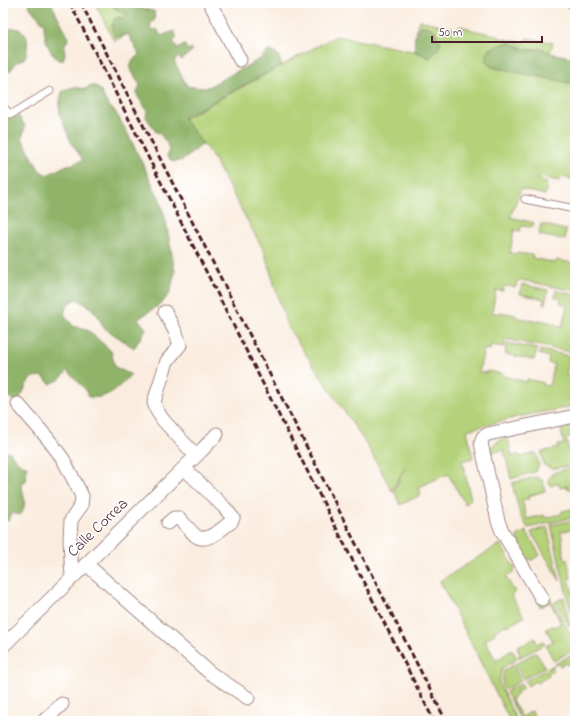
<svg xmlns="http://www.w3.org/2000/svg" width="578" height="724" font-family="'Indie Flower',sans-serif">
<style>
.green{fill:#b4d279;stroke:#7f7852}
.forest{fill:#8fb469;stroke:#6c6a4a}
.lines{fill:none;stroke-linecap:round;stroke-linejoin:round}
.service-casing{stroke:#a28685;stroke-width:9}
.minor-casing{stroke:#a28685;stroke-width:15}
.service{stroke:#fff;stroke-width:7}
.minor{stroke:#fff;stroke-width:13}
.rail{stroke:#4a1f2b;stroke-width:3;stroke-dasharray:6 3;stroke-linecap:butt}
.labels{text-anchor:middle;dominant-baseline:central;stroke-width:3;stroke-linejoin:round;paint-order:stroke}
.street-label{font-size:16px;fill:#4a1f2b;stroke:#fff}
</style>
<rect width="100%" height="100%" fill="#fff"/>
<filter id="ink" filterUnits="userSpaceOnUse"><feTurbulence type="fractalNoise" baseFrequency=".025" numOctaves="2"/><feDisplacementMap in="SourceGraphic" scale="8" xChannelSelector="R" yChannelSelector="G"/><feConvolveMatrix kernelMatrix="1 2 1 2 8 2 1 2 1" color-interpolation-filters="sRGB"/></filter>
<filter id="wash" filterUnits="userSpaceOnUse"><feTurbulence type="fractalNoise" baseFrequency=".012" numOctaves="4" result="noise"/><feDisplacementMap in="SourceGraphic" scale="16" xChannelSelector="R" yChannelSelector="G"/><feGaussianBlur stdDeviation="0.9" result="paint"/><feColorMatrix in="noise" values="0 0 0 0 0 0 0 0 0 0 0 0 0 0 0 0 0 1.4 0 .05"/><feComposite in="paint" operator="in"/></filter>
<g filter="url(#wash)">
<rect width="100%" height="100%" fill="#faeddf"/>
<g class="green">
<polygon points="95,3 114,3 114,8 129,15 124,18 119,17 120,36 128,34 114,41"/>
<polygon points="419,20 458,29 459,26 469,28 472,30 496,35 501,38 524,43 527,38 550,42 553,43 550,53 541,49 526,50 519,46 492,67 575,84 575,180 560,177 559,181 539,177 538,179 547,183 545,195 521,189 510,217 534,223 533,227 521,226 520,231 514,230 510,253 517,254 517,253 533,255 532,258 556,263 557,260 573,263 573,266 575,267 575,291 521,280 517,281 516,287 504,286 503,291 496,290 492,312 499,314 499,312 516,315 515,317 539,322 539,320 555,323 555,326 562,327 567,305 560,303 561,298 555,297 556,290 575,295 575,332 571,352 505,339 504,347 491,345 490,350 484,349 479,372 486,373 487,371 503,374 503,376 527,382 527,379 544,383 543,385 549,386 554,364 548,363 549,357 539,354 540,350 570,356 566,375 575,377 575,406 517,417 467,430 473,458 462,461 471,499 465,504 448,474 419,487 421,495 400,505 394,491 405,467 392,491 367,445 287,326 264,251 211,154 183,119 336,36 432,55 437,38 435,31 420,26 415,32"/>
<polygon points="541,224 566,230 565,240 539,235"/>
<polygon points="522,284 548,290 545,304 543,304 544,299 520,294"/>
<polygon points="507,343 537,349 534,360 505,354"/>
<polygon points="572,422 575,435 566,438 572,465 552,469 544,465 541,452 558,448 558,445 564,444 560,425"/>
<path d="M523,431V434L508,437L512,456L519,455L520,457L536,453L539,465L535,472L511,479L504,450L489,453C489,442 513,434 523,431Z"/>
<polygon points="573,467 575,477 575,493 574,488 568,489 567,486 560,488 559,483 550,486 548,480 553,473"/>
<polygon points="536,477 543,481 545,491 528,496 529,499 522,500 527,519 544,515 545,518 562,514 562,511 575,508 575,517 528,528 520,515 512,483"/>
<polygon points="575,520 575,528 561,532 563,544 562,544 565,559 567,559 571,578 569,579 573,594 575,593 575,627 574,627 551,525"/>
<polygon points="547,527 560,581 531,532"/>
<polygon points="526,531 540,555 532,560 528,559 517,539 517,536"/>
<polygon points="500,544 515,568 514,571 506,577 515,592 511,595 524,617 508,626 507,624 494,632 495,634 485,640 496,661 510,651 513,651 517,659 502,668 499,684 517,721 510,721 440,581"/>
<polygon points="549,596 575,642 575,649 554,661 546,646 553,641 546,629 553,626 554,627 561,623 550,602 540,607 538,603"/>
<polygon points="564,597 570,627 555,602"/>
<polygon points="535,638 537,644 543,641 545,644 519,658 518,656 520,655 517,647 522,644 523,645"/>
<polygon points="536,652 545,667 523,679 515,664"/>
<polygon points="575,653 575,661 567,665 566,663 560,666 558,664 556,665 555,664"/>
<polygon points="513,665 521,681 505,690 502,685 504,670"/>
<polygon points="554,665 554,666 552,668 553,670 548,673 549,676 537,683 535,681 528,686 525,681"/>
<polygon points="521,684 523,688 517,692 518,694 511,699 522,717 532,711 534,715 524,721 521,721 506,692"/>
</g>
<g class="forest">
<path d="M28,3H51L69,38L64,46L65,54L63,60H58C48,52 44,37 44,24L31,9Z"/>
<path d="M114,3H137L141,9L148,10L154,11L155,20L150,25L152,31L157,29L161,36L174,31L177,38L173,40L177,49L185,45L187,50L192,48V51L181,60L179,57L174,61L187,86L203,88L208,87L260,59L269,50L278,55L282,65L183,118L203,144L183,160L173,162L167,156L169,150L167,143L160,134L156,132L146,117L147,110L138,97L137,93L140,85L130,68L132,61L139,54L128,34L120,36H115C111,29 111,25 115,18H124L128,15L114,8Z"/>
<path d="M420,26C437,26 431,32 441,41L439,47L430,58L415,51C414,41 414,34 420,26Z"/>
<path d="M13,28C30,29 29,45 25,58L17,62L10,71L3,75V37L9,34L7,30Z"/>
<polygon points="509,42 526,50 541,49 554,54 571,57 575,64 575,84 491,67 486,61 486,55 490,49"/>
<path d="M89,86H95L100,90L109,107L114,110L119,118L130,138L160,200L166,221L175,272L170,293L162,303L138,319L146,329L134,348L103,327L98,316L90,307L77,299L67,305L64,314L73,326L89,331L111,351L115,367L131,375C118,387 108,400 89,397L85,389L68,371L59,380L50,384L42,376C24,376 27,390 18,401H14L5,394L3,395V112L9,117L18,115L25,126L22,138L39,170L47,175L67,165L73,164L83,160L71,142L60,115L59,106L62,92L73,87L86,89Z"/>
<path d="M9,451C14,457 19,466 27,466L26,481L21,483C23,493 28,507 20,515L11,513L8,521H3V454Z"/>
</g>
</g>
<g filter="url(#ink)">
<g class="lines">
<g class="service-casing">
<g id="service">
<polyline points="5,113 12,114 50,91"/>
<polyline points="525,199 575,209"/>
</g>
</g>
<g class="minor-casing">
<g id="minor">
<polyline points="210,3 240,60"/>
<polyline points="574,3 575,3"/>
<polyline points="3,111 5,113"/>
<polyline points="165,312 176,333 180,345 167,361 154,402 156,409 163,420 196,456"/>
<polyline points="18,404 49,440 63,459 82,496 81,506 71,520 70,539 72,578"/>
<path d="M168,523L174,518H178C185,523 189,530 196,536C207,544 222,528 231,522L233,518L224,507L184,468"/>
<polyline points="86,564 210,673 248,698"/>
<polyline points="542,599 502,531 498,521 481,443 483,437 488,434 575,416"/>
<polyline points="3,646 201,451 217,434"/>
<polyline points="44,721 62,704"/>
</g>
</g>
<use href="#service" class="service"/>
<use href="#minor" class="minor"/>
<g class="rail">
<polyline points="70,3 434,721"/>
<polyline points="81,3 446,721"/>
</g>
</g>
</g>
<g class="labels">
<g class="street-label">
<text transform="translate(98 528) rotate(-44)">Calle Correa</text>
</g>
</g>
<rect width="578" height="724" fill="none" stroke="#fff" stroke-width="16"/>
<path d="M432 36v6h110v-6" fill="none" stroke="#4a1f2b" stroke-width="2"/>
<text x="438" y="36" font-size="12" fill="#4a1f2b" stroke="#ffffff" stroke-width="3" paint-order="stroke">50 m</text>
</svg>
